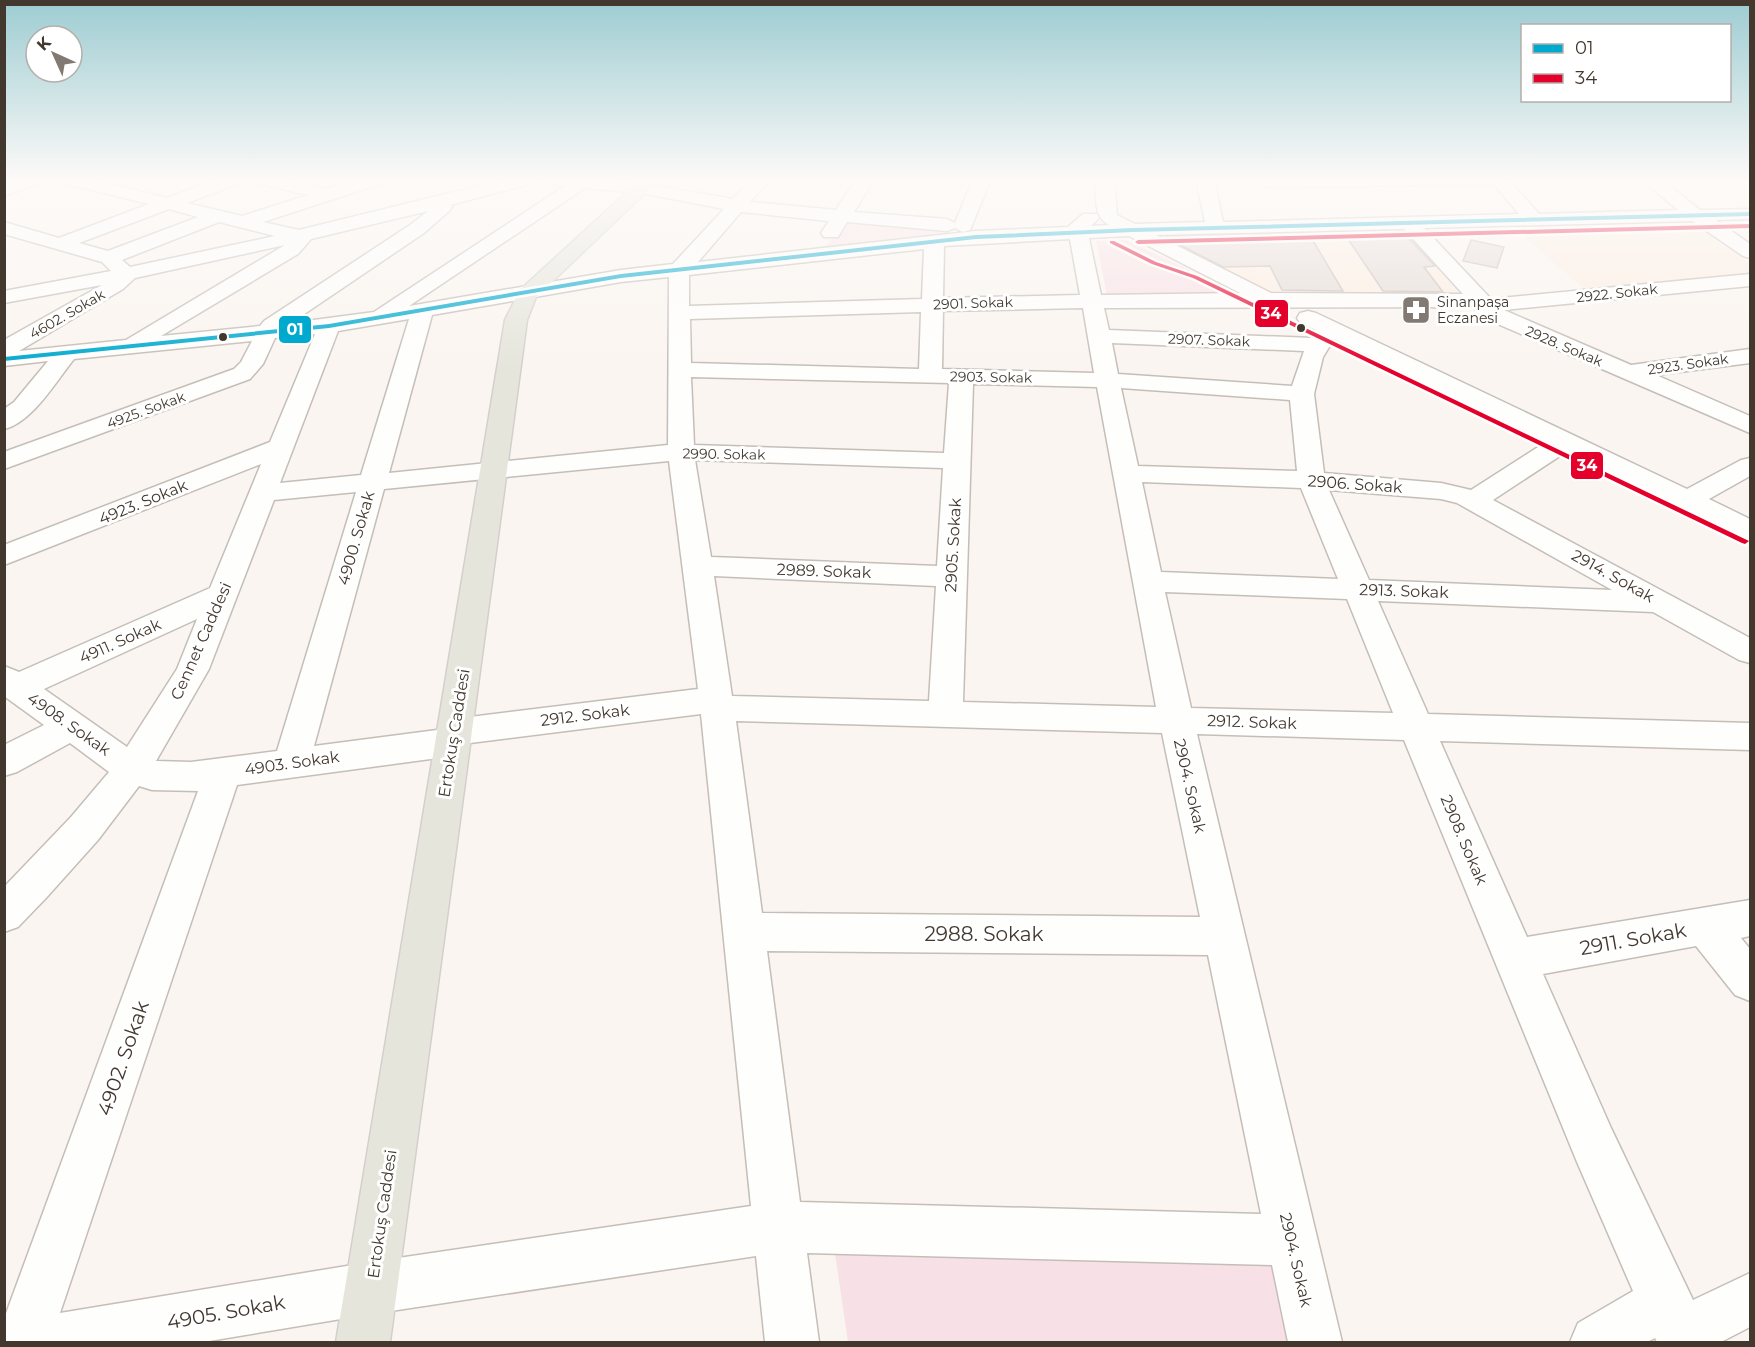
<svg xmlns="http://www.w3.org/2000/svg" width="1755" height="1347" font-family="Montserrat,sans-serif">
<style>
.built{fill:#fbeee2}
.green{fill:#f8e1e6}
.building{fill:#e5dcd8;stroke:#c7bfbb;stroke-width:1.5}
.lines{fill:none;stroke-linecap:round;stroke-linejoin:round}
.minor-casing{stroke:#c5beb7;stroke-width:3}
.major-casing{stroke:#d4cfcc;stroke-width:3}
.minor{fill:#fefefd;fill-rule:evenodd}
.major{fill:#e6e5dc;fill-rule:evenodd}
.bus-1-casing{stroke:#fff;stroke-width:5}
.bus-2-casing{stroke:#fff;stroke-width:5}
.bus-1{fill:#00a9ce;fill-rule:evenodd}
.bus-2{fill:#e4002b;fill-rule:evenodd}
.bus-dot{fill:#42382e;stroke:#fff;stroke-width:2}
.labels{text-anchor:middle;dominant-baseline:central;stroke-width:6;stroke-linejoin:round;paint-order:stroke}
.far-street-label{font-size:14px;fill:#42382e;stroke:#fff}
.far-poi-label{font-size:14px;fill:#42382e;stroke:#fff;text-anchor:start}
.street-label{font-size:16px;fill:#42382e;stroke:#fff}
.near-street-label{font-size:20px;fill:#42382e;stroke:#fff}
.line-badge{stroke:#fff;stroke-width:2}
.badge-label{font-size:16px;text-anchor:middle;font-weight:bold;fill:#fff}
</style>
<rect width="100%" height="100%" fill="#faf5f0"/>
<g class="built">
<polygon points="1689,221 1750,264 1750,273 1584,289 1511,225"/>
<polygon points="1404,226 1468,297 1266,292 1147,233"/>
</g>
<g class="green">
<polygon points="843,220 946,229 946,236 826,247"/>
<polygon points="1126,240 1244,296 1107,295 1096,241"/>
<polygon points="833,1240 1257,1255 1285,1278 1300,1319 1304,1342 848,1342"/>
</g>
<g class="building">
<polygon points="1402,231 1435,266 1424,267 1443,292 1383,291 1344,233"/>
<polygon points="1309,234 1343,291 1282,290 1270,266 1223,267 1165,237"/>
<polygon points="1471,240 1504,247 1497,268 1463,261"/>
</g>
<g class="lines">
<g class="minor-casing">
<g id="minor">
<polygon points="19,179 44,179 41,183 4,196 4,185"/>
<path d="M60,179H91L167,198L217,179H243L240,183L187,203L242,216L308,195L257,183L254,179H285L327,189L359,179H386L383,183L263,222L299,230L506,179H536L533,183L450,205L452,207L449,211L424,233L291,323L374,312L565,186L546,183L543,179H605L641,183L733,199L751,179H770L750,202L836,210L856,179H874L854,212L947,219L955,223L973,179H991L970,230L963,232L955,228L947,231L847,222L838,237H824L821,233L829,221L741,212L698,262L976,231L1068,227L1083,214H1097L1099,218L1091,226L1109,225C1092,216 1097,196 1096,179H1114L1117,215L1135,224L1205,222L1196,179H1214L1223,222L1519,214L1494,184L1271,187L1265,186L1262,182L1264,179H1508L1539,214L1678,210L1641,179H1661L1700,210L1750,209V219L1716,220L1750,244V258L1743,256L1692,221L1424,228L1491,299L1750,274V286L1504,310L1631,365L1750,349V363L1656,375L1750,416V433L1484,318L1473,307L1104,308L1109,330L1312,338L1316,330L1300,323L1297,318L1300,313L1308,311L1316,313L1687,489L1741,460L1750,458V476L1709,499L1750,519V539L1740,536L1566,452L1493,500L1750,638V663L1739,660L1653,612L1378,601L1428,714L1750,723V750L1440,741L1527,937L1750,900V936L1741,938L1750,949V1001L1735,995L1696,946L1543,974L1611,1128L1693,1300L1750,1273V1327L1721,1342H1657L1655,1338L1647,1342H1570L1578,1323L1633,1291L1577,1162L1404,740L1197,734L1342,1342H1288L1272,1265L807,1253L819,1342H765L756,1256L371,1314L203,1342H4V1319L198,791L152,790L139,786L98,840L46,898L18,927L4,932V887L71,817L109,772L70,743L17,772L4,776V745L44,725L4,696V666L19,672L210,588L261,464L4,565V545L270,442L315,334L275,338L263,364L250,379L4,469V452L234,369L241,362L252,341L74,359C57,380 32,423 4,429V409L14,402L48,361L4,366V340L102,285L4,303V291L111,271L102,262L4,234V222L59,238L149,204L63,183ZM585,188L641,193L724,209L673,264L621,270L409,306ZM169,209L198,217L108,251L79,243ZM428,211L410,225L264,321L260,326L161,336L298,254L311,239ZM219,222L275,236L130,267L122,260ZM1404,229L1463,294L1271,293L1156,235ZM1129,236L1240,293L1101,295L1089,238ZM1070,239L1080,295L943,298L944,246ZM285,245L126,340L19,351L123,289L135,278ZM924,249L922,299L689,306V275ZM669,277L668,445L389,473L432,315L621,282ZM1083,308L1094,373L942,369L943,311ZM921,312L919,369L691,363L690,319ZM409,319L361,475L280,483L338,331ZM1334,339L1546,442L1471,490L1441,483L1324,473L1314,394L1323,357ZM1112,343L1304,351L1292,386L1118,374ZM691,377L949,383L944,453L694,445ZM973,384L1097,387L1156,707L963,702ZM1121,388L1290,400L1297,471L1138,466ZM695,460L943,468L937,566L711,557ZM669,461L698,689L454,719L442,722L437,730L314,746L384,489ZM1142,482L1301,488L1338,579L1161,572ZM1329,490L1441,499L1457,503L1612,590L1369,580ZM356,492L277,751L191,762L156,761L209,669L274,500ZM714,576L936,586L929,701L732,696ZM1165,592L1347,599L1393,713L1191,708ZM197,619L177,669L127,747L44,689ZM701,714L751,1206L371,1262L60,1313L237,785L453,756L465,752L470,743ZM736,721L1162,733L1200,917L762,913ZM767,951L1208,955L1261,1214L800,1202Z"/>
</g>
</g>
<g class="major-casing">
<polygon id="major" points="641,179 660,179 536,297 527,320 390,1342 336,1342 505,320 520,290"/>
</g>
<use href="#minor" class="minor"/>
<use href="#major" class="major"/>
<g class="bus-1-casing">
<polygon id="bus-1" points="1750,212 1750,216 1133,232 976,239 621,278 329,328 4,361 4,357 329,324 621,274 976,235 1133,228"/>
</g>
<g class="bus-2-casing">
<g id="bus-2">
<polygon points="1750,224 1750,228 1138,244 1135,242 1138,240"/>
<polygon points="1110,241 1114,241 1156,262 1197,276 1749,541 1745,544 1742,543 1193,278 1152,264 1110,243"/>
</g>
</g>
<use href="#bus-1" class="bus-1"/>
<use href="#bus-2" class="bus-2"/>
</g>
<linearGradient id="sky" x2="0" y2="1"><stop stop-color="#9dccd2"/><stop offset="0.49" stop-color="#fdfaf8"/><stop offset="1" stop-color="#fdfaf8" stop-opacity="0"/></linearGradient>
<rect width="1755" height="368" fill="url(#sky)"/>
<defs>
<g id="pharmacy-square" transform="scale(1.5)"><rect x="-9" y="-9" width="18" height="18" rx="4" fill="#827a72" stroke="#fff"/><path d="M-2-6h4v4h4v4h-4v4h-4v-4h-4v-4h4Z" fill="#fff"/></g>
</defs>
<g fill-rule="evenodd">
<use href="#pharmacy-square" x="1416" y="310"/>
</g>
<g class="bus-dot">
<circle cx="1301" cy="328" r="5"/>
<circle cx="223" cy="337" r="5"/>
</g>
<g class="labels">
<g class="far-street-label">
<text transform="translate(1617 293) rotate(-6)">2922. Sokak</text>
<text transform="translate(973 303) rotate(-2)">2901. Sokak</text>
<text transform="translate(67 314) rotate(-30)">4602. Sokak</text>
<text transform="translate(1209 340) rotate(2)">2907. Sokak</text>
<text transform="translate(1564 346) rotate(23)">2928. Sokak</text>
<text transform="translate(1688 364) rotate(-8)">2923. Sokak</text>
<text transform="translate(991 377) rotate(1)">2903. Sokak</text>
<text transform="translate(146 410) rotate(-20)">4925. Sokak</text>
<text transform="translate(724 454) rotate(1)">2990. Sokak</text>
</g>
<g class="far-poi-label">
<text x="1437" y="302">Sinanpaşa<tspan x="1437" dy="16">Eczanesi</tspan></text>
</g>
<g class="street-label">
<text transform="translate(1355 484) rotate(4)">2906. Sokak</text>
<text transform="translate(143 502) rotate(-22)">4923. Sokak</text>
<text transform="translate(356 538) rotate(-74)">4900. Sokak</text>
<text transform="translate(953 545) rotate(-87)">2905. Sokak</text>
<text transform="translate(824 571) rotate(2)">2989. Sokak</text>
<text transform="translate(1613 576) rotate(29)">2914. Sokak</text>
<text transform="translate(1404 591) rotate(2)">2913. Sokak</text>
<text transform="translate(120 641) rotate(-24)">4911. Sokak</text>
<text transform="translate(201 641) rotate(-66)">Cennet Caddesi</text>
<text transform="translate(585 715) rotate(-7)">2912. Sokak</text>
<text transform="translate(1252 722) rotate(2)">2912. Sokak</text>
<text transform="translate(69 724) rotate(35)">4908. Sokak</text>
<text transform="translate(454 733) rotate(-81)">Ertokuş Caddesi</text>
<text transform="translate(292 763) rotate(-8)">4903. Sokak</text>
<text transform="translate(1190 786) rotate(77)">2904. Sokak</text>
<text transform="translate(1464 840) rotate(67)">2908. Sokak</text>
<text transform="translate(382 1214) rotate(-82)">Ertokuş Caddesi</text>
<text transform="translate(1296 1260) rotate(77)">2904. Sokak</text>
</g>
<g class="near-street-label">
<text x="984" y="934">2988. Sokak</text>
<text transform="translate(1633 939) rotate(-10)">2911. Sokak</text>
<text transform="translate(123 1058) rotate(-71)">4902. Sokak</text>
<text transform="translate(226 1312) rotate(-10)">4905. Sokak</text>
</g>
</g>
<g class="line-badge">
<rect x="1254" y="299" width="35" height="29" rx="6" fill="#e4002b"/>
<rect x="278" y="315" width="34" height="29" rx="6" fill="#00a9ce"/>
<rect x="1570" y="451" width="34" height="29" rx="6" fill="#e4002b"/>
</g>
<g class="badge-label">
<text x="1271" y="319">34</text>
<text x="295" y="335">01</text>
<text x="1587" y="471">34</text>
</g>
<rect width="1755" height="1347" fill="none" stroke="#42382e" stroke-width="12"/>
<rect x="1521" y="24" width="210" height="78" fill="#ffffff" stroke="#b3afab" stroke-width="1.5"/>
<rect x="1533" y="44" width="30" height="9" fill="#00a9ce" stroke="#b3afab" stroke-width="1.5"/>
<text x="1575" y="54" font-size="18" fill="#42382e">01</text>
<rect x="1533" y="74" width="30" height="9" fill="#e4002b" stroke="#b3afab" stroke-width="1.5"/>
<text x="1575" y="84" font-size="18" fill="#42382e">34</text>
<g transform="translate(54 54) rotate(315)"><circle r="28" fill="#ffffff" stroke="#b3afab" stroke-width="1.5"/>
<path d="M0-4.5L10 22L0 15L-10 22Z" fill="#827a72"/>
<text y="-9" font-size="16" font-weight="bold" text-anchor="middle" fill="#42382e">K</text>
</g>
</svg>
